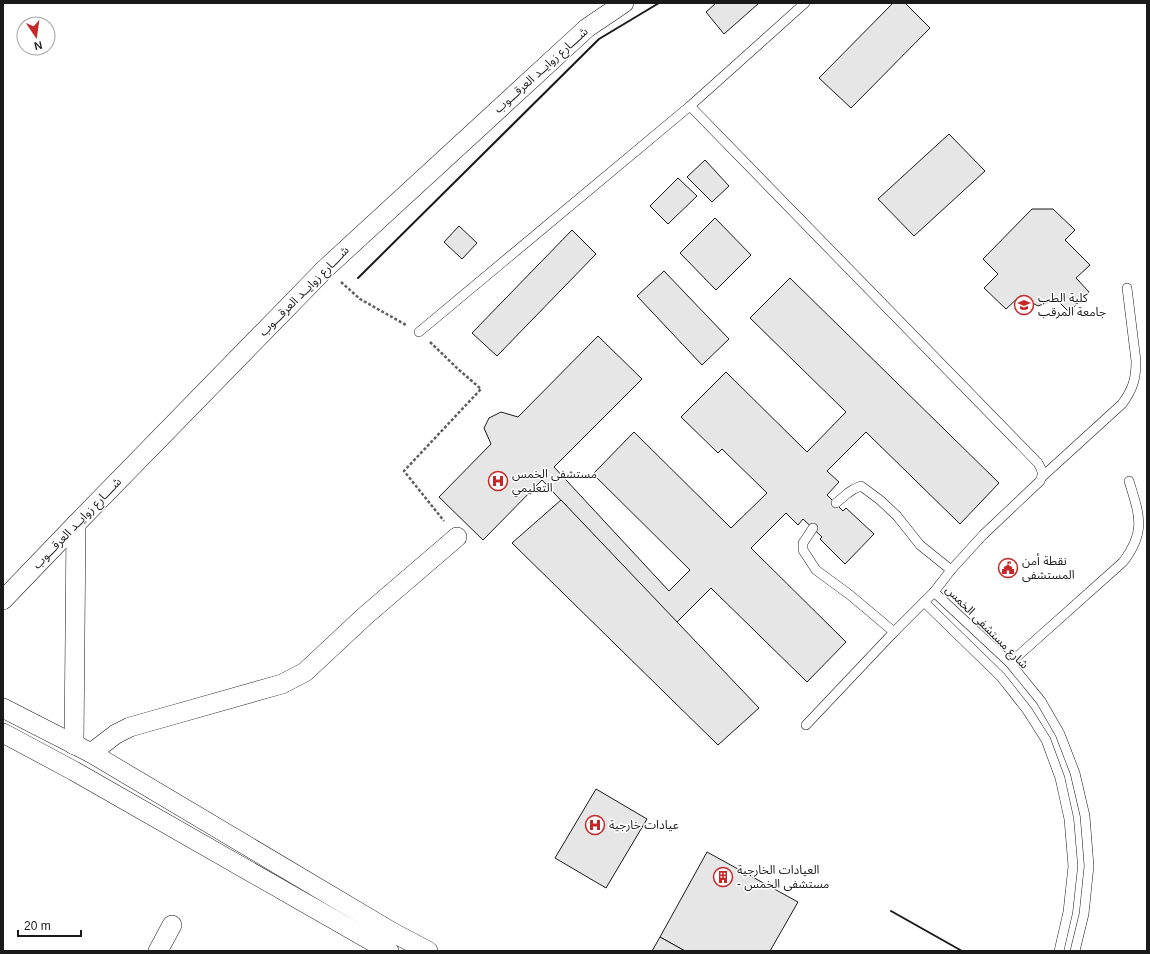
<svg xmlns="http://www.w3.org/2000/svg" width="1150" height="954" font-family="Arial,'Noto Sans Arabic',sans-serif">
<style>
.building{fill:#e6e6e6;stroke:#1a1a1a}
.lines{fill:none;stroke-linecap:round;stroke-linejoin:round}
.service-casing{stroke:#1a1a1a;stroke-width:10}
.minor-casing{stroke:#1a1a1a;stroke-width:20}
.path{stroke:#5f5f5f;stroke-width:2.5;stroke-dasharray:3 2;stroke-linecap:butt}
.service{stroke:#fff;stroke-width:9}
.minor{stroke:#fff;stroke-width:19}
.wall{stroke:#1a1a1a;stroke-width:2}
.labels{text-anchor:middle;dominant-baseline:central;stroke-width:3;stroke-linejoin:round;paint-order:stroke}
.street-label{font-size:12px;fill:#1a1a1a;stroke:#fff}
.poi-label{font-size:12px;fill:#1a1a1a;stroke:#fff;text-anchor:start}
</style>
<rect width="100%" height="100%" fill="#fff"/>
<g class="building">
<polygon points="716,3 759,3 724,34 706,12"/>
<polygon points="893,3 905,3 930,28 851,108 819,78"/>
<polygon points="949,134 985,171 914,236 878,199"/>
<polygon points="705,160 729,186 712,202 687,177"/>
<polygon points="678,178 697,196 668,224 650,206"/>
<polygon points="1032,209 1053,209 1075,230 1065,240 1090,265 1076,278 1089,292 1069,312 1056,299 1038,306 1020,296 1006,309 984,288 998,274 983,259"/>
<polygon points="715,218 751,255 716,290 680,253"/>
<polygon points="459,226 477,243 462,259 444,242"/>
<polygon points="572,230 596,254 497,356 472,333"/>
<polygon points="664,271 729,339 702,365 637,296"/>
<polygon points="790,278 999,483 960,524 866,432 827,471 839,482 827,495 843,511 846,508 874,534 845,564 820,539 822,537 803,519 798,525 786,513 751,548 846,642 807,682 711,588 667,632 648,613 657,604 542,480 483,540 439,497 491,444 484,428 489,418 501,412 518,417 598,336 642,379 554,467 669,591 690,570 593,474 634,432 731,528 767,493 722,449 718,453 681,417 726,372 807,452 846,412 750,318"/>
<polygon points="561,500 759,708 718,745 512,543"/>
<polygon points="596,789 647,819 606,888 555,858"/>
<polygon points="707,852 798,902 770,951 685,951 660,937"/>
<polygon points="660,937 685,951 652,951"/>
</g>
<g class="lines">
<g class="service-casing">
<g id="service">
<path d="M690,106L1038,463C1042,470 1044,473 1040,481L983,535L951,570L934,592L894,632L850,595L816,570L803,550V543L813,528"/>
<polyline points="419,332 690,106 805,3"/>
<path d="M1043,476L1122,404C1133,389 1136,379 1136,361L1127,288"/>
<polyline points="836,503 848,493 854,489 861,486 880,500 897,516 920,545 951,570"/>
<polyline points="934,592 1010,663 1041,701 1060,734 1075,773 1085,816 1089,866 1084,914 1075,951"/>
<polyline points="924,602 1001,677 1027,710 1046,740 1060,778 1069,819 1073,866 1068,912 1059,951"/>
<path d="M1010,663L1123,562C1147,531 1139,514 1129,481"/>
<polyline points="806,725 894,632"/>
</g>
</g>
<g class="minor-casing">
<g id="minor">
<polyline points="3,600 76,524 326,268 587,28 624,3"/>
<polyline points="3,708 91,753 392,932 428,951"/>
<polyline points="3,733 74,771 389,951"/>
<polyline points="74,745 76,524"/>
<polyline points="91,753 116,734 130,727 282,684 305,672 365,616 457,537"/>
<polyline points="158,951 172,925"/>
</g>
</g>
<g class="path">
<polyline points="341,282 360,299 406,325"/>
<polyline points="430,342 458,369 481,389 404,471 444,521"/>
</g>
<use href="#service" class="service"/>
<use href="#minor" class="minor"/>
<g class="wall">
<polyline points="358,278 599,39 659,3"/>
<polyline points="891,911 962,951"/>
</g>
</g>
<defs>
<g id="university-ring" transform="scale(1)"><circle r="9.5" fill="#fff" stroke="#c62828" stroke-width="1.5"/><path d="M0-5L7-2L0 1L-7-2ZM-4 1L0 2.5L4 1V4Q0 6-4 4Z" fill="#c62828"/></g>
<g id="hospital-ring" transform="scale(1)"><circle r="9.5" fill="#fff" stroke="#c62828" stroke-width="1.5"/><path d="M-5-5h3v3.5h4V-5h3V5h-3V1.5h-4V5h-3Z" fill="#c62828"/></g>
<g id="civic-ring" transform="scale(1)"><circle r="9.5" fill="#fff" stroke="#c62828" stroke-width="1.5"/><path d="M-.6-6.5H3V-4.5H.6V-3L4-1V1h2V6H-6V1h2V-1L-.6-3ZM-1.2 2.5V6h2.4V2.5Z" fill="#c62828"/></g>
<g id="building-ring" transform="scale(1)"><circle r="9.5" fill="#fff" stroke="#c62828" stroke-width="1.5"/><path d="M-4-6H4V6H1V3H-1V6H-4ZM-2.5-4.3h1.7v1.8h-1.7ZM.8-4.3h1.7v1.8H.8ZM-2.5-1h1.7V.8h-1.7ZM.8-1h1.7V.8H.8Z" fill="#c62828"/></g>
</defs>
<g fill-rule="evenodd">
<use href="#university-ring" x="1024" y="305"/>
<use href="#hospital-ring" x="498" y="481"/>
<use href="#civic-ring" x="1008" y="568"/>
<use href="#hospital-ring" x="595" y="825"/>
<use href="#building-ring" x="723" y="877"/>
</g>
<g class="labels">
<g class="street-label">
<text transform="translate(541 70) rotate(-42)">شــــارع زوايــد العرقـــوب</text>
<text transform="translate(304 291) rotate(-45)">شــــارع زوايــد العرقـــوب</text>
<text transform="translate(77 523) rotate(-46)">شــــارع زوايــد العرقـــوب</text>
<text transform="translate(987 627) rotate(45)">شارع مستشفى الخمس</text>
</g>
<g class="poi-label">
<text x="1038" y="298">كلية الطب<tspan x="1038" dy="14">جامعة المرقب</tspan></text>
<text x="512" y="474">مستشفى الخمس<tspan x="512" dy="14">التعليمي</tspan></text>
<text x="1022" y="561">نقطة أمن<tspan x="1022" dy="14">المستشفى</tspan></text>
<text x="609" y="825">عيادات خارجية</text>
<text x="737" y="870">العيادات الخارجية<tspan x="737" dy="14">- مستشفى الخمس</tspan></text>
</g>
</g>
<rect width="1150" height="954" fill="none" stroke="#1a1a1a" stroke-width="8"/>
<g transform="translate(36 36) rotate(167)"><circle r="19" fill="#ffffff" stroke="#a3a3a3"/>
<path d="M0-3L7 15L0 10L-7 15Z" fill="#c62828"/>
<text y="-6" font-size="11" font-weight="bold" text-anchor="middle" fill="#1a1a1a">N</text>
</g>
<path d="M18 930v6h63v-6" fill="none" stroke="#1a1a1a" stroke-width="2"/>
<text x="24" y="930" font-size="12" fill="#1a1a1a" stroke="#ffffff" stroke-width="3" paint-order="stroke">20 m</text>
</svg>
